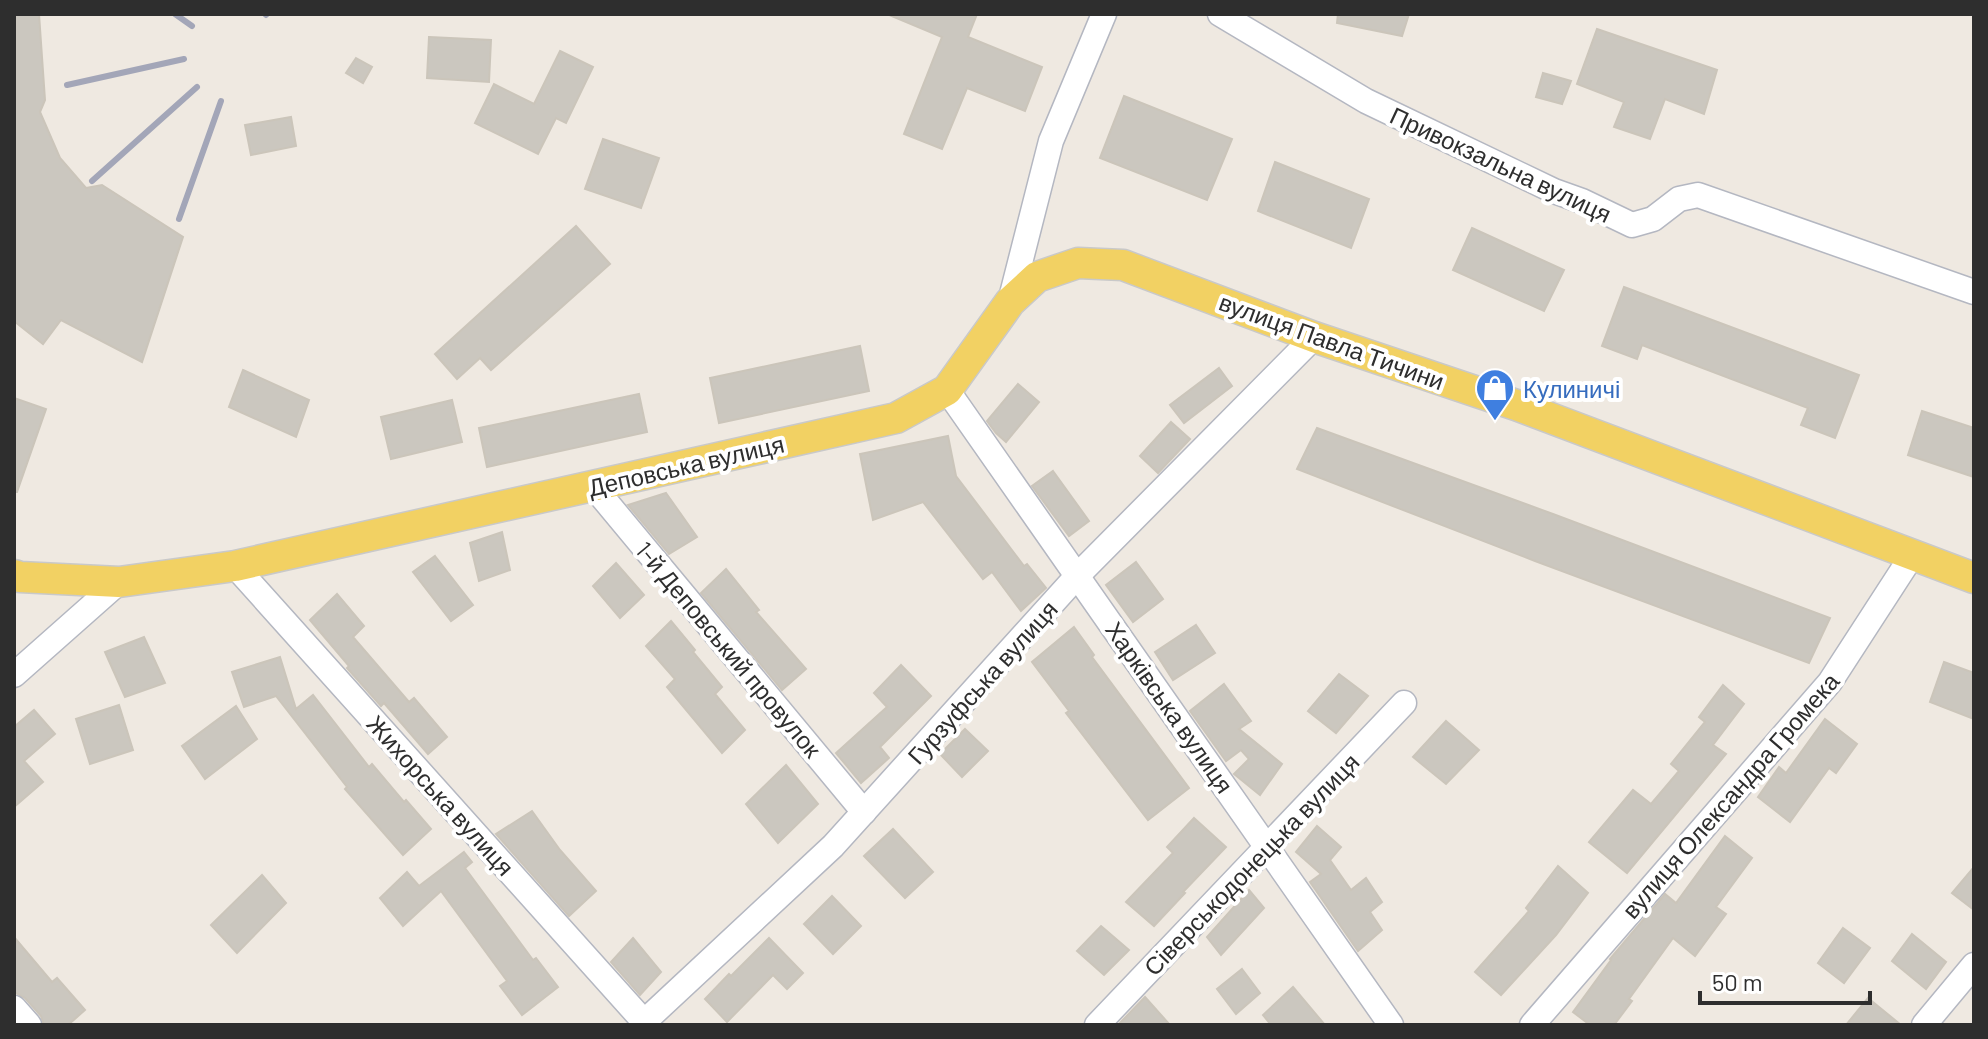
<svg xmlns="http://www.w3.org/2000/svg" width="1988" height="1039" font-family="Barlow,sans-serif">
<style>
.building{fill:#cbc7bf;stroke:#cbc5ba;stroke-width:2}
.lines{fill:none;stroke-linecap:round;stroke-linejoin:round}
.minor-casing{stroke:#b4b7c1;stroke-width:27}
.major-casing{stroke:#c9c9c9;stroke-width:33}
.minor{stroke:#fff;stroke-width:24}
.major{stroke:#f2d163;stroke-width:30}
.rail{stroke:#a3a6b8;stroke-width:6}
.labels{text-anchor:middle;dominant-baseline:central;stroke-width:8;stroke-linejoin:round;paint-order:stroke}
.street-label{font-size:24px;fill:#2e2e2e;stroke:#fff}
.shop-label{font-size:24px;fill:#366cbe;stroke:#fff;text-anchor:start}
</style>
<rect width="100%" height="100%" fill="#efe9e1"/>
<g class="building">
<polygon points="14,14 39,14 45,100 40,112 60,158 86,188 102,185 183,237 142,362 61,320 43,344 14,321"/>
<polygon points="887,14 977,14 968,37 1042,67 1025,111 967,88 942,149 904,134 942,37"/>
<polygon points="1338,14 1409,14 1402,36 1337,23"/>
<polygon points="1597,29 1717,70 1704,114 1665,99 1650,139 1614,127 1624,102 1577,84"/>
<polygon points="429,37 491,40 489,82 427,78"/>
<polygon points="560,51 593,67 566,123 556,118 538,154 475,123 494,84 534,104"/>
<polygon points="356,58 372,67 363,83 346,73"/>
<polygon points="1543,73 1571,81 1562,104 1536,97"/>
<polygon points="1124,96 1232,139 1207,200 1100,158"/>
<polygon points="291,117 296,146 251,155 245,125"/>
<polygon points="603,139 659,158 641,208 585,189"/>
<polygon points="1275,162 1369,199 1351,248 1258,211"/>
<polygon points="576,226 610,264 491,370 480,358 457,379 435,354"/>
<polygon points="1472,228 1564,270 1544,311 1453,270"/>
<polygon points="1624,287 1859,375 1835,438 1801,425 1808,408 1642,345 1637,359 1602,346"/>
<polygon points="860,346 869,391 719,423 710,378"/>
<polygon points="1219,368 1232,386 1184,423 1170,405"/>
<polygon points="243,370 309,400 296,437 229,407"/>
<polygon points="1018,384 1039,402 1006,442 996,433 987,421"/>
<polygon points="639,394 647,432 487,467 479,428"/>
<polygon points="14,398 46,409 17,492 14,492"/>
<polygon points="452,400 462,442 391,459 381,417"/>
<polygon points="1922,411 1974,428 1974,477 1908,455"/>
<polygon points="1171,422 1190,439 1158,473 1140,456"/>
<polygon points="1317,428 1553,514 1830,618 1809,663 1535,561 1297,469"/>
<polygon points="948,436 956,476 1024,566 1027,564 1046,588 1021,611 992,572 983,579 923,502 873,520 860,454"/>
<polygon points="1053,471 1089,521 1069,536 1032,486"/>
<polygon points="666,493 697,537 669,554 628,505"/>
<polygon points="502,532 510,570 479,581 470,543"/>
<polygon points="435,556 473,605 451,621 413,572"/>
<polygon points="1136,562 1163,599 1133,622 1106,585"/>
<polygon points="616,563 644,595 620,618 593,586"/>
<polygon points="726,569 759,610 756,612 806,669 782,690 701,593"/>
<polygon points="337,594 364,626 353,637 409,702 414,698 447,737 428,754 384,703 381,706 347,668 349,666 310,620"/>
<polygon points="671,621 695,650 693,652 722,687 715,694 745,730 722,753 667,687 675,679 646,646"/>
<polygon points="1196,625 1215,653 1173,680 1155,652"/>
<polygon points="1074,627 1094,655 1092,657 1189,788 1148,820 1066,713 1069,711 1032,662"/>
<polygon points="144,637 165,683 125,697 105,652"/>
<polygon points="280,657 296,709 313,695 369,767 372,764 404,802 406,800 431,829 403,855 345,789 347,787 276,696 244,707 232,672"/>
<polygon points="1944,662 1974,673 1974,719 1930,702"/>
<polygon points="901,665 931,696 880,747 889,758 861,783 836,753 887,707 874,693"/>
<polygon points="1339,674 1368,696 1336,733 1308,711"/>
<polygon points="1224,684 1251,721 1239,729 1282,764 1260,795 1234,774 1249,759 1241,750 1226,761 1190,711"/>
<polygon points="1723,685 1744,704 1713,745 1726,754 1627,873 1589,842 1633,790 1651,804 1679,771 1671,764 1705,722 1699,717"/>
<polygon points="119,705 133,750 90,764 76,719"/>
<polygon points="236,706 257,739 205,779 182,746"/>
<polygon points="34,710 55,734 24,761 43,782 14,807 14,727"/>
<polygon points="1825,719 1857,744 1836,773 1829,768 1790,822 1758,797 1779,767 1786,773"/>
<polygon points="1446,721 1479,750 1446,784 1413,757"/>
<polygon points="965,729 988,751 962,777 940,754"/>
<polygon points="786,765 818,804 778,843 746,804"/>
<polygon points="532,811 560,850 596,891 569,916 496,834"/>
<polygon points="1194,818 1226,847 1183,892 1185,893 1154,926 1126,902 1173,853 1167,847"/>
<polygon points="1317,826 1341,847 1330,860 1351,890 1366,878 1382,902 1370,912 1382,930 1358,951 1310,882 1321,874 1296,852"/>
<polygon points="893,829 933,872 905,898 864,856"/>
<polygon points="1725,836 1752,858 1716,907 1726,914 1695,956 1673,938 1629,999 1632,1001 1614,1025 1590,1025 1573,1012 1611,960 1610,959 1665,894 1676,903"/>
<polygon points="464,852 472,862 465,868 533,960 536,958 558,987 522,1015 500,986 507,981 441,891 403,926 380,898 407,872 419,886"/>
<polygon points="1558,866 1588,893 1556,935 1501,995 1475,972 1529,911 1526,908"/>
<polygon points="1974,867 1974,910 1952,893"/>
<polygon points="262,875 286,903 237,953 211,925"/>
<polygon points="1249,890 1264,908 1221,955 1207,937"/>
<polygon points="832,896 861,926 833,954 804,924"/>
<polygon points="1101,926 1129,950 1104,975 1077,951"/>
<polygon points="1843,928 1870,948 1844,983 1818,963"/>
<polygon points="1912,934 1946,962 1926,989 1892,961"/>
<polygon points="14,937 52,982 57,978 85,1010 68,1025 44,1025 41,1016 25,998 14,992"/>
<polygon points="633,938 661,972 640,995 611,962"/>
<polygon points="769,938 803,973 787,989 773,975 727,1022 705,999 729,974 731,976"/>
<polygon points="1242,969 1260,993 1236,1014 1217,989"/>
<polygon points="1293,987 1325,1025 1271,1025 1263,1015"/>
<polygon points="1145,997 1170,1025 1118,1025"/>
<polygon points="1868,998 1901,1025 1846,1025"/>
</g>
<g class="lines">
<g class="minor-casing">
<g id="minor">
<polyline points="1220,14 1366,101 1554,191 1582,201 1632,225 1653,219 1679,199 1698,195 1974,292"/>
<polyline points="1010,302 1051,141 1104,14"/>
<polyline points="947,390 1391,1025"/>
<polyline points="593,486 864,812"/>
<polyline points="235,566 647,1025"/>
<polyline points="14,675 119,582"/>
<polyline points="14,1008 29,1025"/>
<polyline points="644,1022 833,846 1078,575 1314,337"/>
<polyline points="1097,1025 1404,703"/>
<polyline points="1532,1025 1830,682 1913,554"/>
<polyline points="1924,1025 1974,965"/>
</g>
</g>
<g class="major-casing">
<polyline id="major" points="14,575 20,577 119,582 235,566 896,418 947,390 1010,302 1037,277 1078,263 1123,265 1314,337 1516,405 1974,578"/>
</g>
<use href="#minor" class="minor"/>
<use href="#major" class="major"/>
<g class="rail">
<polyline points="175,14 192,26"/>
<polyline points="266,15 267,14"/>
<polyline points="67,85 184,59"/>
<polyline points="92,181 197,87"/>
<polyline points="179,219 221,101"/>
</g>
</g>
<defs>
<g id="shop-pin" transform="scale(2)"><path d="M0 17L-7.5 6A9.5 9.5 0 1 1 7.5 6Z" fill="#3f7fe0" stroke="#fff"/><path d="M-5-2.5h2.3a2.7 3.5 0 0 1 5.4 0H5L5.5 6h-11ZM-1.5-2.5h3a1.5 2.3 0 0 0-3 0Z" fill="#fff"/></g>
</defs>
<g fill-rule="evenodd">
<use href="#shop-pin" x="1495" y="388"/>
</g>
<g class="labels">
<g class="street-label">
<text transform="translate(1501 164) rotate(25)">Привокзальна вулиця</text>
<text transform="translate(1332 341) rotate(20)">вулиця Павла Тичини</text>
<text transform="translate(686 465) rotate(-13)">Деповська вулиця</text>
<text transform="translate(729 649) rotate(50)">1-й Деповський провулок</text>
<text transform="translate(982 682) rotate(-48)">Гурзуфська вулиця</text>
<text transform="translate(1170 707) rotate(55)">Харківська вулиця</text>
<text transform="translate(441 795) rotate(48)">Жихорська вулиця</text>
<text transform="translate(1730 795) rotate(-49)">вулиця Олександра Громека</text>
<text transform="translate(1251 864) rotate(-46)">Сіверськодонецька вулиця</text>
</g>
<g class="shop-label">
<text x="1523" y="388">Кулиничі</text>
</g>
</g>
<rect width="1988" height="1039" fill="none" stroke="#2e2e2e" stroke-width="32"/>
<path d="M1700 991v12h170v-12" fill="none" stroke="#2e2e2e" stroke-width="4"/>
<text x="1712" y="991" font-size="24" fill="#2e2e2e" stroke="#ffffff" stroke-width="6" paint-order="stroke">50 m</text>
</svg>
